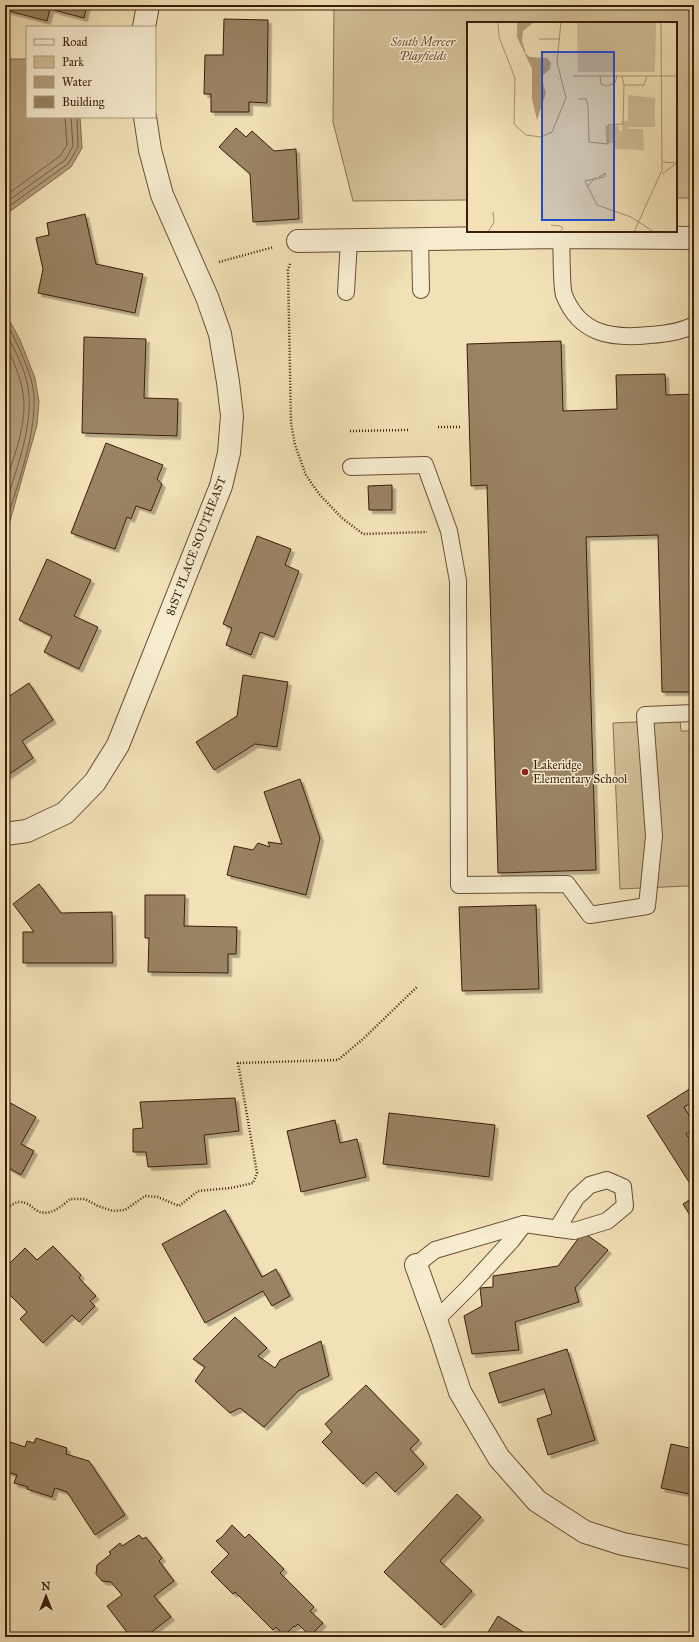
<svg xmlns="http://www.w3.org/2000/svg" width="699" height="1642" font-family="'IM FELL Great Primer',serif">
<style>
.green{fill:#d3c099;stroke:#876e51}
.water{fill:#b49e7c;stroke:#846a4e}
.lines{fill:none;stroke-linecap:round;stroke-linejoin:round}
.shore{stroke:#785e42;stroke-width:1}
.building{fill:#9a8363;stroke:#3b1d09;filter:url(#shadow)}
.lane-casing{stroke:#694e34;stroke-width:18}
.street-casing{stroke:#694e34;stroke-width:24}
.path{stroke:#3b1d09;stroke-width:2.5;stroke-dasharray:1 2;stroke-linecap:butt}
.lane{stroke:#f7ecd0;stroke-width:16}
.street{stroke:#f7ecd0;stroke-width:22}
.poi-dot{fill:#8f2418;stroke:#f7ecd0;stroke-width:1.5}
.labels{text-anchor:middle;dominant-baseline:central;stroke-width:3;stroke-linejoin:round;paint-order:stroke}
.park-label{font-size:12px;font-style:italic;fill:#694e34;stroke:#f7ecd0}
.street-label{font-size:12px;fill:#3b1d09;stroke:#f7ecd0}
.poi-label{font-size:12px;fill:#3b1d09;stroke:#f7ecd0;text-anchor:start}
.inset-road{fill:none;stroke:#a99371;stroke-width:1}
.view{fill:#1d4ed8;fill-opacity:0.15;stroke:#1d4ed8;stroke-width:2}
.inset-edge{fill:none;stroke:#3b1d09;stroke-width:2}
</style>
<defs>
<filter id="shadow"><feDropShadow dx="3.5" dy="3.5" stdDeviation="0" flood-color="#0004"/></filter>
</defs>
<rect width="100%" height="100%" fill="#f2e1b7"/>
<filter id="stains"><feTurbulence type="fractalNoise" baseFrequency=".005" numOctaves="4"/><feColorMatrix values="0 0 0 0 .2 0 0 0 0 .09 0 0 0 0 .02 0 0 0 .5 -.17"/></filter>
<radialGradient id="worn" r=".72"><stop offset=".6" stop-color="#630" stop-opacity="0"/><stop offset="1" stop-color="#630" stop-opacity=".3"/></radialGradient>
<g class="green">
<polygon points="334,5 694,5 694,198 676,198 676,23 468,23 468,200 353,201 333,122"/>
<polygon points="680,720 681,731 694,731 694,890 687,886 620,889 613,723"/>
</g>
<g class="water">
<polygon points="5,59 27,59 27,117 80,117 82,148 71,167 5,215"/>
<polygon points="5,312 20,340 35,378 39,402 37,425 5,539"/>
</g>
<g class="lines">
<g class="shore">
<polyline points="5,196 60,156 67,145 65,117"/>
<polyline points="5,203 65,160 73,146 71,117"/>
<polyline points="5,209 68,164 78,147 77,117"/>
<path d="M5,320C15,339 25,359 31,379C43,419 17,485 5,525"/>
<path d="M5,331C13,347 23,365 27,382C36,422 16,468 5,507"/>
<path d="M5,344C14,361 23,383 24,402C25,430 13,459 5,485"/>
</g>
</g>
<g class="building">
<polygon points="5,5 87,5 84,18 50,9 47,21 5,10"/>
<polygon points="224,19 268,20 267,103 249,102 249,112 211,112 211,94 204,94 205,55 223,55"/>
<polygon points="236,128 246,137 252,131 274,151 296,149 299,219 253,222 250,174 219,147"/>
<polygon points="85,214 96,264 143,274 135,313 38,293 43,269 36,238 49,235 47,223"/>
<polygon points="84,337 146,339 144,398 178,399 177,436 82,433"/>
<polygon points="561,341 563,411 617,409 616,375 665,374 666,395 694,394 694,692 662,692 658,535 586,537 596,870 498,873 487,485 471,486 467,344"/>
<polygon points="106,443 163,465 157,479 162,484 151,511 136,506 131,519 127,517 115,549 71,533"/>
<polygon points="392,485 392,510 369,510 368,486"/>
<polygon points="257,536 291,549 285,565 299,571 274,637 260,632 251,655 226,645 232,628 223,624"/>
<polygon points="47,559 91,580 74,616 98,627 79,669 44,652 52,636 19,620"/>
<polygon points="243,675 288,682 277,747 255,744 214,770 196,742 237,716"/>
<polygon points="29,683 53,720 22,741 33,758 5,777 5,699"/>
<polygon points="300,779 320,838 306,895 227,875 234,846 253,850 258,843 270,847 268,842 282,844 264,792"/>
<polygon points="39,884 61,913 112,912 113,963 23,963 23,932 34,932 13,904"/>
<polygon points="145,895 185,895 184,926 237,927 236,954 228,954 228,973 148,972 149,938 145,938"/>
<rect x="5" y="905" width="1" height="35"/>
<polygon points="536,905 539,989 462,991 459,907"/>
<polygon points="691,1088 694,1093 694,1101 684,1107 694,1124 694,1129 686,1134 694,1146 694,1190 647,1116"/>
<polygon points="235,1098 239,1131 204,1135 207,1164 148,1167 146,1152 133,1152 133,1129 143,1128 140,1102"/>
<polygon points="5,1100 36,1117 21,1144 34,1151 21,1175 5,1166"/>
<polygon points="389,1113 495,1125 489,1177 383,1164"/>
<polygon points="335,1120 340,1143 357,1139 366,1177 301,1192 287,1131"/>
<polygon points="694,1197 694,1222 683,1204"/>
<polygon points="225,1210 262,1277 276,1269 290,1296 272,1306 263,1291 205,1323 162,1244"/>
<polygon points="583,1232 608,1250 575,1288 579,1302 515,1322 519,1350 472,1354 464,1316 482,1306 480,1288 493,1287 493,1276 558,1266"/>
<polygon points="53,1246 81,1275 79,1278 96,1296 90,1301 95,1306 79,1322 72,1315 43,1343 20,1319 27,1312 5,1290 10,1285 5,1280 5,1268 25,1248 37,1260"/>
<polygon points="235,1317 267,1348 258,1356 275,1368 280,1360 321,1341 329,1376 298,1391 264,1427 240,1408 230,1413 195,1381 205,1367 193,1359"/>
<polygon points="567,1349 595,1440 548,1455 537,1419 552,1414 544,1389 499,1403 489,1373"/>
<polygon points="366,1385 419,1440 410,1449 424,1464 395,1492 376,1472 363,1484 322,1442 332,1432 325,1424"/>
<polygon points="36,1438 67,1448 66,1454 89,1461 125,1515 95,1535 67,1492 55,1488 52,1497 27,1489 28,1487 14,1483 17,1475 5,1471 5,1447 7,1441 25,1447 27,1441 34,1443"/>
<polygon points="671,1444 694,1449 694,1495 661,1488"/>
<polygon points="457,1494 481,1517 440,1561 472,1591 441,1625 384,1572"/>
<polygon points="232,1525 245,1538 249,1534 284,1569 280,1573 314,1607 310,1611 323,1623 310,1636 298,1624 295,1627 294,1626 284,1636 276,1627 273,1630 235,1592 233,1594 211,1572 229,1554 216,1541 222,1537"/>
<polygon points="139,1535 143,1539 146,1537 162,1558 159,1561 174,1581 154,1596 171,1617 145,1637 136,1637 133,1632 129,1635 107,1606 122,1595 111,1582 102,1581 96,1574 97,1565 111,1554 109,1552 120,1543 122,1546"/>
<polygon points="498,1616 528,1635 527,1637 485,1637"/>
</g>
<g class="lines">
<g class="lane-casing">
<g id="lane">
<path d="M561,237C562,249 561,286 564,295C580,335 612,339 650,335C665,334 681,332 694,325"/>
<polyline points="420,238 421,290"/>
<polyline points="346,292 349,240"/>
<polyline points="351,467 425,465 449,531 458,581 459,885 567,884 590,915 647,906 654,836 645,715 694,713"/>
<polyline points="416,1265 435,1250 524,1224 574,1231 607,1221 625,1206 623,1187 607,1180 590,1185 576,1198 557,1229"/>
<polyline points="436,1320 469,1287 512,1240 524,1224"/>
</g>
</g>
<g class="street-casing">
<g id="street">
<polyline points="144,27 148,5"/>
<polyline points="298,241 561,237 694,238"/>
<polyline points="5,834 27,831 65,813 95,782 118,745 221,486 229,453 232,416 228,382 220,334 207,297 162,195 150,150 145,117"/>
<polyline points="416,1265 441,1334 460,1392 499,1458 537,1501 585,1532 623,1544 694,1558"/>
</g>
</g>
<g class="path">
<polyline points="219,262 274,247"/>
<polyline points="290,264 288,270 291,423 295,445 306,475 319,494 342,518 363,534 427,532"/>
<polyline points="438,427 461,427"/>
<polyline points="350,431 408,430"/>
<path d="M5,1209C9,1207 15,1202 19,1202C28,1202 30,1206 36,1210C48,1218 61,1207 70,1199H85L98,1206L113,1211L125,1210L145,1196L158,1197L179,1206L198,1191L231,1188L253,1183L257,1173L238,1063L338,1060L363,1039L418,986"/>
</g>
<use href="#lane" class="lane"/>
<use href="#street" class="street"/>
</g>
<circle class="poi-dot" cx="525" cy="772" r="4"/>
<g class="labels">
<g class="park-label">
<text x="423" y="42">South Mercer<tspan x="423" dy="14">Playfields</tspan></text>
</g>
<g class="street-label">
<text transform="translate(196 546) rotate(-69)">81ST PLACE SOUTHEAST</text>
</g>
<g class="poi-label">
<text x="533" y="765">Lakeridge<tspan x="533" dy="14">Elementary School</tspan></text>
</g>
</g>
<g transform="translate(467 22)">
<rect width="210" height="210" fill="#f2e1b7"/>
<path d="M110,0H189L188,50H111ZM161,73L188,76V105H160L162,107H176L177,128L147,127L146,121H139L138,104H152V109H155V100L160,98L161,101Z" fill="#d3c099"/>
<path d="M50,0H67L56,9L55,19L59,32L63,35L80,36L84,41L83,47L74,55L79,71L70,98L65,77V47L50,15Z" fill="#b49e7c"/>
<path class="inset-road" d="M31,0L32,15L48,56L47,102L59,113L74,115L85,110L99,76L90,40L94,0M72,17H93M106,54H210M133,54L134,62L140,64L148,61L150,54M155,54L157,63H177L180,54M111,77H119L121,84L122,120L141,122V103L156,102L157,63M196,140L209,141M195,152L210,141M132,155L139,151L137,155L118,159L130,183L164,195L187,210M120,165L129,155M84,203L93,204L96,206L93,210M21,210L27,200L26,190M167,210L195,148L194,0"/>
<path class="view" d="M75,30H147V198H75Z"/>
<rect width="210" height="210" class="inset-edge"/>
</g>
<rect width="699" height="1642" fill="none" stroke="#f2e1b7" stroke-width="20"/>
<rect x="6" y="6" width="687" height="1630" fill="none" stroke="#3b1d09" stroke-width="2"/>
<rect x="10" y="10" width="679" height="1622" fill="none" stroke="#3b1d09"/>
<rect x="26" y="26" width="130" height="92" fill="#f7ecd0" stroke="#ac9980"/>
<rect x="34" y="39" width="20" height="6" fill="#f7ecd0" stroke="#ac9980"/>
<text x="62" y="46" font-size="12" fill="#3b1d09">Road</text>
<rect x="34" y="56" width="20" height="12" fill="#d3c099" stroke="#ac9980"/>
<text x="62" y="66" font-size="12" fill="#3b1d09">Park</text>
<rect x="34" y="76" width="20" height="12" fill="#b49e7c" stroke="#ac9980"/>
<text x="62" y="86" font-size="12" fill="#3b1d09">Water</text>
<rect x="34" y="96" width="20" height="12" fill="#9a8363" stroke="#ac9980"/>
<text x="62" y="106" font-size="12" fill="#3b1d09">Building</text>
<g transform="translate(46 1596)" stroke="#f7ecd0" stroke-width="3" paint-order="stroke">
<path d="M0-3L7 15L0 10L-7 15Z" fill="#3b1d09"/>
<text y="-6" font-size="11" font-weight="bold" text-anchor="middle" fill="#3b1d09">N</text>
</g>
<rect width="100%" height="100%" filter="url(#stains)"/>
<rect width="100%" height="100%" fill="url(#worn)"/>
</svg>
